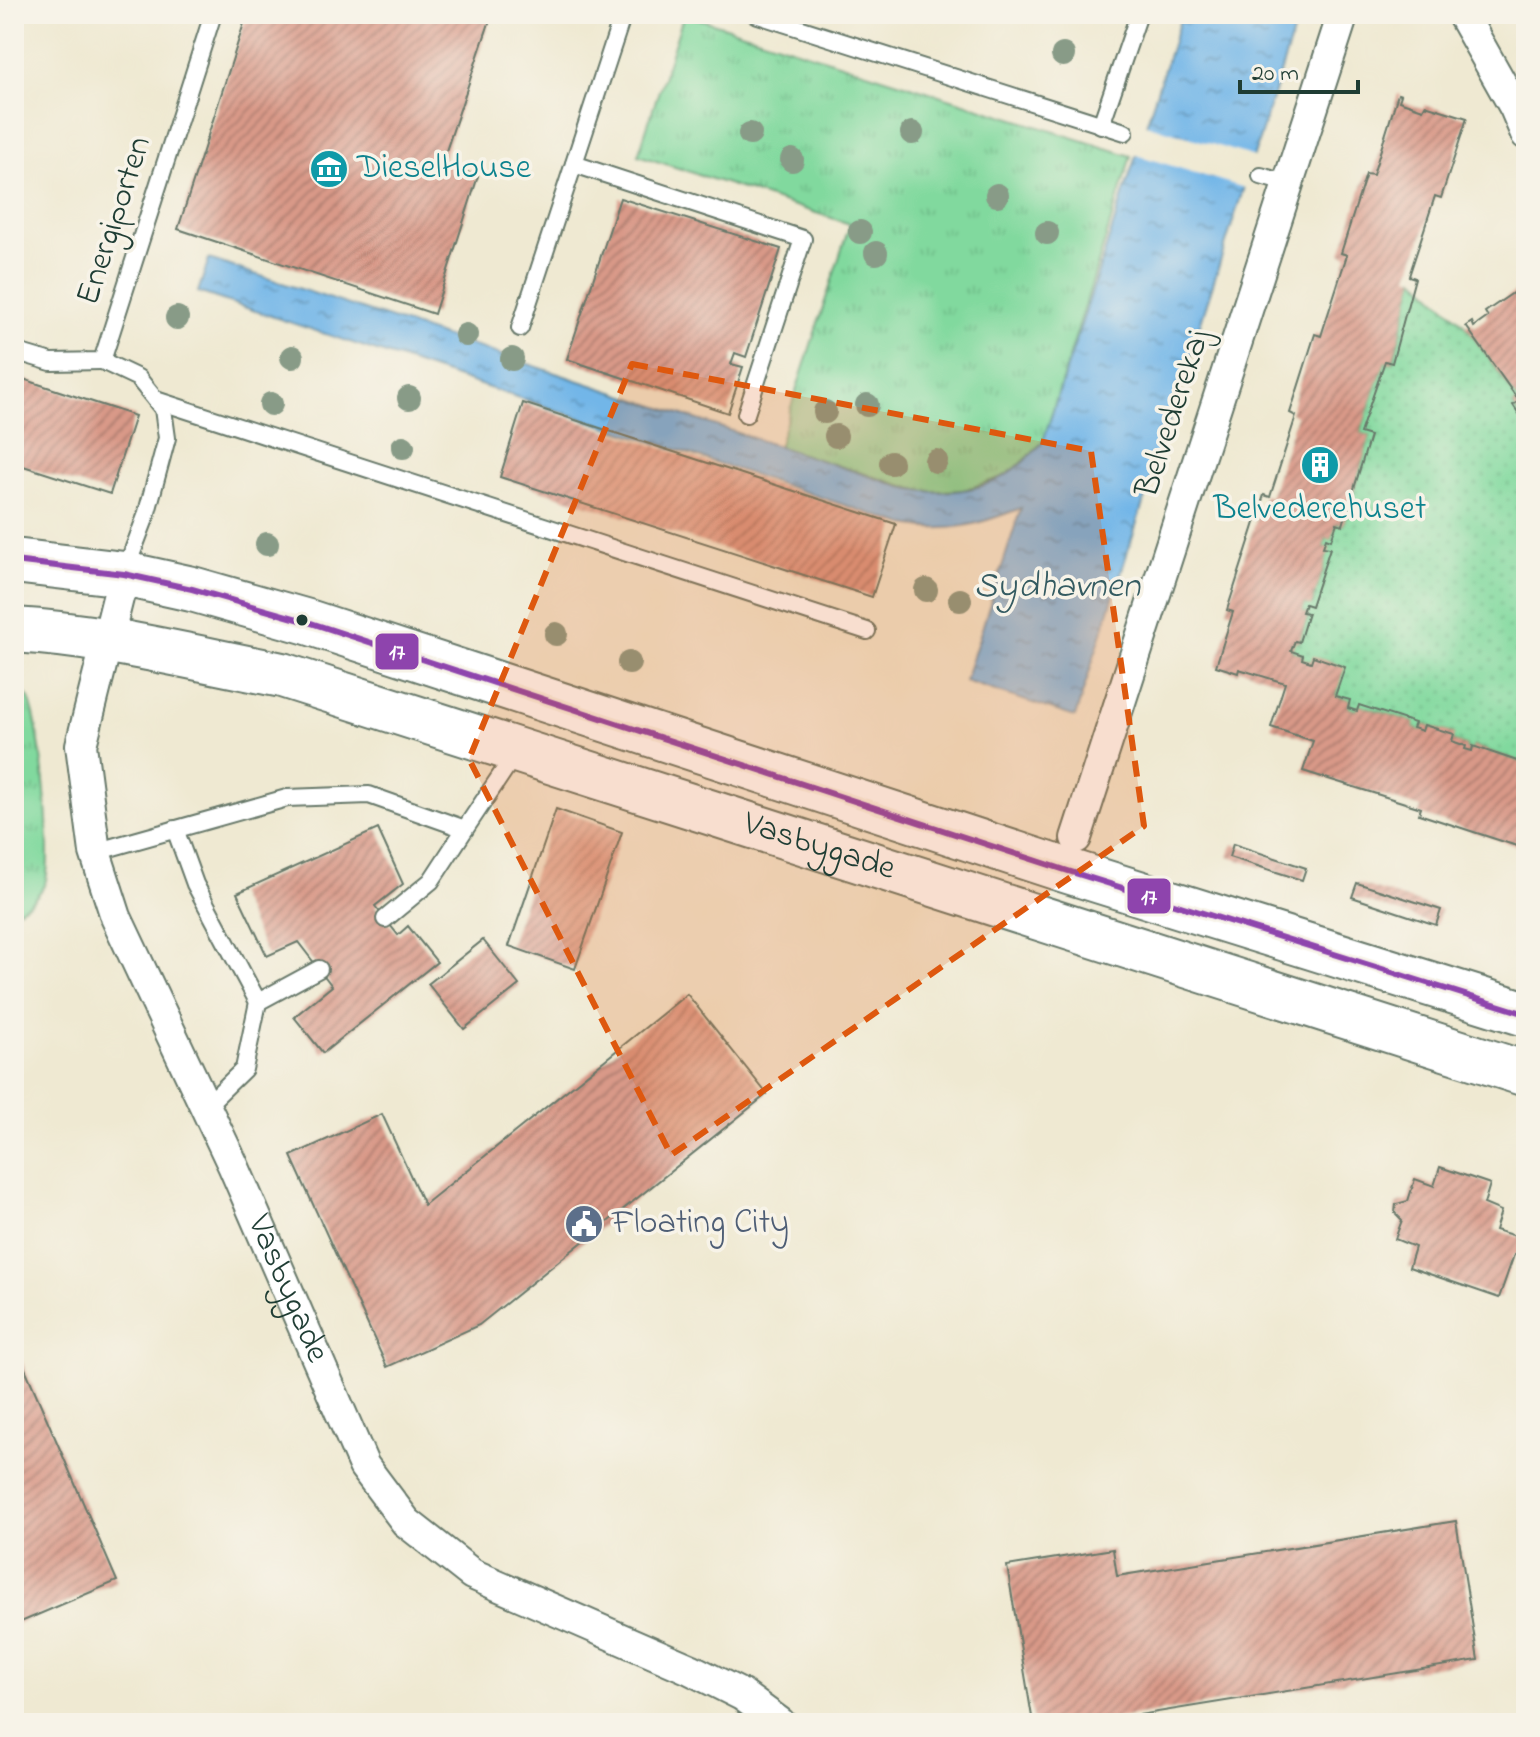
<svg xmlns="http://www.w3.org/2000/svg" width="1540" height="1737" font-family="'Indie Flower',sans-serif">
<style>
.grass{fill:url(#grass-tufts);stroke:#508b69;stroke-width:2}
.park{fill:url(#park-dots);stroke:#508b69;stroke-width:2}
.water{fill:url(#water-ripples);stroke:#487a8e;stroke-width:2}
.pier{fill:#efe9d2}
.building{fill:url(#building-hatch)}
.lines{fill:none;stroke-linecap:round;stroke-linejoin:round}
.service-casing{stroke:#68796b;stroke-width:20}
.minor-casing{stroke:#68796b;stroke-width:34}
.primary-casing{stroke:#68796b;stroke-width:48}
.service{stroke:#fff;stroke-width:16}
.minor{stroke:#fff;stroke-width:30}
.primary{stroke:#fff;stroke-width:44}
.bus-1-casing{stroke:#f7f3e8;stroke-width:12}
.bus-1{stroke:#8e44ad;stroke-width:6}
.tree{fill:#889b87}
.marked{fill:#de580e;fill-opacity:0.2;stroke:#de580e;stroke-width:6;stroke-dasharray:16 10;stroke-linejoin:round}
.bus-dot{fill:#1f3d34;stroke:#f7f3e8;stroke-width:3}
.labels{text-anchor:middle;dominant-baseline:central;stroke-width:7;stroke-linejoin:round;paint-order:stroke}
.culture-label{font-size:34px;fill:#0d838f;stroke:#f7f3e8;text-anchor:start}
.street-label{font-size:34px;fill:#1f3d34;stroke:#f7f3e8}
.service-label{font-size:34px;fill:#4e5e75;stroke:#f7f3e8;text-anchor:start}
.water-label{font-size:36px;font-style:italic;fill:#345b61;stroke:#f7f3e8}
.line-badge{stroke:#f7f3e8;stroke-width:3}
.badge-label{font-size:22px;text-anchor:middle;font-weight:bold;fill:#fff}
</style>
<defs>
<pattern id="grass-tufts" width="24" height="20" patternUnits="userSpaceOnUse" patternTransform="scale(2)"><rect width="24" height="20" fill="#81d99e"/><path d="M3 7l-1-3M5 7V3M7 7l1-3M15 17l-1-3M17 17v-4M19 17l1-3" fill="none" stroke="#6fbb89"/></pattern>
<pattern id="park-dots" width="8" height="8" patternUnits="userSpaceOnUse" patternTransform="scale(2)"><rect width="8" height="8" fill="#81d99e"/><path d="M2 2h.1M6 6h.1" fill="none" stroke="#6fbb89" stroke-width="1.8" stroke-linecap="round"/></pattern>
<pattern id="water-ripples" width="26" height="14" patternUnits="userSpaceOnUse" patternTransform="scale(2)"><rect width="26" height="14" fill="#72b6e8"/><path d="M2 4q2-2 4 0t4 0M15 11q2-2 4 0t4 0" fill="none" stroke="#5d95bd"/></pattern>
<pattern id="building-hatch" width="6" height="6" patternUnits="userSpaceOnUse" patternTransform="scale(2)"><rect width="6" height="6" fill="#d99988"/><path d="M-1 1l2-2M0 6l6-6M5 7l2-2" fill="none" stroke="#af7e70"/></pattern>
</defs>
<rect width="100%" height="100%" fill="#f7f3e8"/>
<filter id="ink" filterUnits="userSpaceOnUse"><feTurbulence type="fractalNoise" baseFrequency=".0125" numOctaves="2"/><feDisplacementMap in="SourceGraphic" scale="16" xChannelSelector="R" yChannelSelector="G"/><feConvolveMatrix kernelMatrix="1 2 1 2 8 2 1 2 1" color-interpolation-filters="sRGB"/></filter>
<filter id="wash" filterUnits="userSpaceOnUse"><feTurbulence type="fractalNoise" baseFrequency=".006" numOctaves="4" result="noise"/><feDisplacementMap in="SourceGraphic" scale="32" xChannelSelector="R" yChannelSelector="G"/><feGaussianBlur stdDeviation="1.8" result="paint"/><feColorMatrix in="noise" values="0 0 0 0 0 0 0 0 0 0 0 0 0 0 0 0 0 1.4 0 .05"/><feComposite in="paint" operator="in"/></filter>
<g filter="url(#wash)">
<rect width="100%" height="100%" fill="#efe9d2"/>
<g class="grass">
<polygon points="684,14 1131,156 1043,442 1017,467 1005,476 964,490 923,492 778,447 850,224 638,155"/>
<path d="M14,685C18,689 25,693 28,697C41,718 54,861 45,883C39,897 27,906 14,912Z"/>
</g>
<polygon class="park" points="1415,278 1466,326 1519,401 1513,406 1526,424 1526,764 1474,746 1472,751 1465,749 1466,746 1452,741 1453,734 1424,725 1422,731 1413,728 1414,723 1360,705 1357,711 1348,708 1350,700 1335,696 1344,667 1314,657 1311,662 1302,659 1302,655 1291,651 1295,641 1299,642 1308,614 1302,612 1305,604 1312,605 1329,549 1323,547 1326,538 1331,540 1337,523 1343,525 1370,436 1360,433 1385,361 1393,362"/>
<path class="water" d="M1182,14H1299L1075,717L965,681L1021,508C980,524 950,534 905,525L198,292L209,259L902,487C936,495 975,494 1006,475C1020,467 1032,453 1043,442Z"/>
<polygon class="pier" points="1142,123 1258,158 1248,189 1133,154"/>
<g id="blocks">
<g class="building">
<polygon points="247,14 492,14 442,163 478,176 434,314 178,229"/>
<polygon points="1398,94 1401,95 1399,101 1423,109 1425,105 1467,118 1441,198 1435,196 1409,276 1415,278 1392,363 1385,361 1360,433 1370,436 1343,525 1337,523 1331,540 1326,538 1323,547 1330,548 1311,606 1305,604 1302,612 1308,613 1299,642 1295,641 1291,651 1303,655 1302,659 1311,662 1313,656 1345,667 1335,696 1350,700 1348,708 1357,711 1359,705 1415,723 1413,728 1422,731 1424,725 1454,734 1452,741 1466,746 1465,749 1472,751 1473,746 1526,764 1526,849 1419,814 1421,808 1303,771 1313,741 1271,727 1285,683 1239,669 1238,673 1216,666 1233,612 1227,610 1264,495 1270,497 1296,416 1290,413 1315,334 1321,336 1347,255 1341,253 1366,174 1373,175"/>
<polygon points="620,198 781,249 746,357 735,353 731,364 743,367 728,413 567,359"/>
<polygon points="1526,284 1526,424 1513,405 1519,401 1466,326 1472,322 1474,327 1488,317 1485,312"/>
<polygon points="14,376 135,416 110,494 14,463"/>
<polygon points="523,403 896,524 872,597 500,477"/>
<polygon points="556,809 622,832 575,969 509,946"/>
<polygon points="378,829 403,884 375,906 398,935 408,926 437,962 323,1053 294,1017 332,986 298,942 267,956 237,893"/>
<polygon points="1233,844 1306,868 1302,880 1229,857"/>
<polygon points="1357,883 1441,910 1436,925 1352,897"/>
<polygon points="483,940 519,985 464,1029 428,984"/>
<polygon points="687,994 767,1094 479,1325 387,1367 291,1156 382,1114 424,1205"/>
<polygon points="1440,1167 1490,1184 1484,1204 1501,1211 1495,1230 1523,1238 1526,1243 1525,1253 1514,1255 1499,1298 1409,1267 1415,1247 1395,1239 1402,1220 1395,1213 1396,1204 1408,1201 1415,1179 1434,1186"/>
<polygon points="14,1343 117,1581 14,1625"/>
<polygon points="1456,1521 1478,1660 1090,1723 1033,1723 1007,1566 1113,1549 1117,1576"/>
</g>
</g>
</g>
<g filter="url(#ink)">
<use href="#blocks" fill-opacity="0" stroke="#68796b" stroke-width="2"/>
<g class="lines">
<g class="service-casing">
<g id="service">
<polyline points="755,14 1125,132"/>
<polyline points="1101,125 1139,14"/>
<polyline points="574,164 803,239 746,414"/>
<polyline points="1261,176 1289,184"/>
<polyline points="520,328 623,14"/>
<polyline points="14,351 51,362 102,361 213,14"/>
<polyline points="102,361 138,378 163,409 167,438 146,516 124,574"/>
<polyline points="156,400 867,631"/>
<polyline points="175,829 195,884 258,1002 244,1069 205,1107"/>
<polyline points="95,852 287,798 369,795 465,829 515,754"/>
<polyline points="385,919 431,881 465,829"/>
<polyline points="258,1002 319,969"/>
</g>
</g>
<g class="minor-casing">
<g id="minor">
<polyline points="1462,14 1515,108 1526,134"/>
<path id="s1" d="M124,574L81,745L95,852L116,917L233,1165L364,1466L406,1522L472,1574L690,1669L742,1695L780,1723"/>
<polyline points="1076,838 1343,14"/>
</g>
</g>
<g class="primary-casing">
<g id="primary">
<polyline points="14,561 124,574 192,589 308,622 1065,870 1526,1014"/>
<path id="s2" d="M14,630C104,635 194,658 282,675L1526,1074"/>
</g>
</g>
<use href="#service" class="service"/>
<use href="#minor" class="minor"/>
<use href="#primary" class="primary"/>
<g class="bus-1-casing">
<polyline id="bus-1" points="14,561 124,574 192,589 308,622 1065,870 1526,1014"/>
</g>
<use href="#bus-1" class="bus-1"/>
</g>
<g class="tree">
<circle cx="1063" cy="55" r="12"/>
<circle cx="912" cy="133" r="12"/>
<circle cx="750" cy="134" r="12"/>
<circle cx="792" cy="160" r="12"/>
<circle cx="997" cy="195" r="12"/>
<circle cx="860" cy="232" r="12"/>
<circle cx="1047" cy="233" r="12"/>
<circle cx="876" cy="253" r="12"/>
<circle cx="177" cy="318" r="12"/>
<circle cx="466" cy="335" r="12"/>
<circle cx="292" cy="357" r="12"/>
<circle cx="512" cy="359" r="12"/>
<circle cx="409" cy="398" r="12"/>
<circle cx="271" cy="404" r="12"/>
<circle cx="867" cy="405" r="12"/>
<circle cx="825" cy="412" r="12"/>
<circle cx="836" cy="436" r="12"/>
<circle cx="403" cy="447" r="12"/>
<circle cx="936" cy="461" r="12"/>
<circle cx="891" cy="463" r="12"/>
<circle cx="267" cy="544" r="12"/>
<circle cx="926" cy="590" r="12"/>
<circle cx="960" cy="600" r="12"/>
<circle cx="556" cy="634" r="12"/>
<circle cx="629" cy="663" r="12"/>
</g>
</g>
<path class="marked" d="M632,364L1091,451L1144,826L671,1155L469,759Z"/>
<defs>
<g id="museum-disc" transform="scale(2)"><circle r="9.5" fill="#0f9aa8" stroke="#f7f3e8"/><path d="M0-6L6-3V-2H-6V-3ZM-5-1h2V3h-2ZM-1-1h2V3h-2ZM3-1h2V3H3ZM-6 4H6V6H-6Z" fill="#fff"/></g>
<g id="building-disc" transform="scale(2)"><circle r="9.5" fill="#0f9aa8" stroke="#f7f3e8"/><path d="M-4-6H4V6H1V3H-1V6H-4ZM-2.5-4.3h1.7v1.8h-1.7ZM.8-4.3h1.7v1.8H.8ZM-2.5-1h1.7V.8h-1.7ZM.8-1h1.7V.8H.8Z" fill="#fff"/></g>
<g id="civic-disc" transform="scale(2)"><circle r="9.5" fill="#5c6f8a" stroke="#f7f3e8"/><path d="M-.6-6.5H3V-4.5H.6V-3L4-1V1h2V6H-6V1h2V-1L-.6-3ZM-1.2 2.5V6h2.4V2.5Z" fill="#fff"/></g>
</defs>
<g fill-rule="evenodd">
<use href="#museum-disc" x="329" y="169"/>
<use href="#building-disc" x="1320" y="465"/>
<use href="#civic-disc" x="584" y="1224"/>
</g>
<circle class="bus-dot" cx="302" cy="620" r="7"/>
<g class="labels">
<g class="culture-label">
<text x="357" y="169">DieselHouse</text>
<text x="1320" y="510" text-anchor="middle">Belvederehuset</text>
</g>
<g class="street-label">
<text transform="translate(115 221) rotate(-72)">Energiporten</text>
<text transform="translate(1174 414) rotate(-72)">Belvederekaj</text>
<text stroke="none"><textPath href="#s2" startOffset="836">Vasbygade</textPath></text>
<text stroke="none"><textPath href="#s1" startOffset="762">Vasbygade</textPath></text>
</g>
<g class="service-label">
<text x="612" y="1224">Floating City</text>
</g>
<g class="water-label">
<text x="1057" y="587">Sydhavnen</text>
</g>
</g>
<g class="line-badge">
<rect x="374" y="632" width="46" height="39" rx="8" fill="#8e44ad"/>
<rect x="1126" y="877" width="46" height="38" rx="8" fill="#8e44ad"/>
</g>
<g class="badge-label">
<text x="397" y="659">17</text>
<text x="1149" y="904">17</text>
</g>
<rect width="1540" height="1737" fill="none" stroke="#f7f3e8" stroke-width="48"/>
<path d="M1240 80v12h118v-12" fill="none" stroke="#1f3d34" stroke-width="4"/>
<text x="1252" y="80" font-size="24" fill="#1f3d34" stroke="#f7f3e8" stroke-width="6" paint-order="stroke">20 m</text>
</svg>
